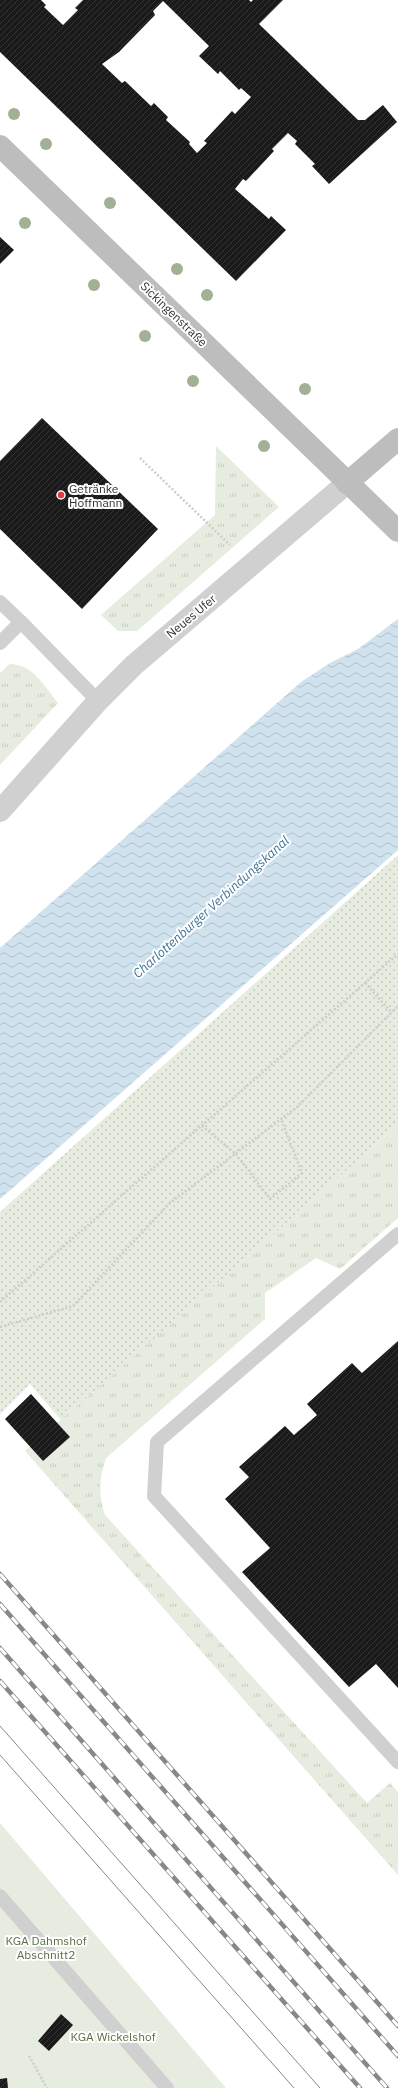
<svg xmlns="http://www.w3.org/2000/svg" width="398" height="2088" font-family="'IBM Plex Sans',sans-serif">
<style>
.grass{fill:url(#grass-tufts)}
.park{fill:url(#park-dots)}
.garden{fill:#e6ecdf}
.water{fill:url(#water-waves)}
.building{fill:url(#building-hatch);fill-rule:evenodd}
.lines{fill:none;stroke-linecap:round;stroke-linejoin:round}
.path{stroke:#cdcdcd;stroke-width:2.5;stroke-dasharray:2 2;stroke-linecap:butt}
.lane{stroke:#d0d0d0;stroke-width:14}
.street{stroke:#d0d0d0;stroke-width:22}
.secondary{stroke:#bdbdbd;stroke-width:22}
.tram{stroke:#888;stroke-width:1}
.rail-casing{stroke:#888;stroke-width:4.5}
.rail{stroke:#fff;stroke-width:3;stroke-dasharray:9;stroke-linecap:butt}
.tree{fill:#a2b095}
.poi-dot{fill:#e63946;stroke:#fff;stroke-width:1.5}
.labels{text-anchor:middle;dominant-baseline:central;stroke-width:4;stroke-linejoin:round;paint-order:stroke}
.street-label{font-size:12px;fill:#333;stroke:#fff}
.poi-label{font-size:12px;fill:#333;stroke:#fff;text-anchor:start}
.park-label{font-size:12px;fill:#56703f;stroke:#fff}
.water-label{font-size:13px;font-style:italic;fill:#3f7597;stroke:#fff}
</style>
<defs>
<pattern id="grass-tufts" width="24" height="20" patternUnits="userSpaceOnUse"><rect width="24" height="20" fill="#e6ecdf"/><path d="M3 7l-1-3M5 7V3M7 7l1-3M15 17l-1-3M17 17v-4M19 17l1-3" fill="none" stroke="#c6cbc0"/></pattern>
<pattern id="park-dots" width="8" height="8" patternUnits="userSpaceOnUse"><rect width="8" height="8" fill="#e6ecdf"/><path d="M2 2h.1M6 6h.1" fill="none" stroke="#c6cbc0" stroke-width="1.8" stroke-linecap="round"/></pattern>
<pattern id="water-waves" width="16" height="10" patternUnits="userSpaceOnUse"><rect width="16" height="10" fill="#cfe2ee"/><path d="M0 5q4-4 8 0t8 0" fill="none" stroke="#b2c2cd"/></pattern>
<pattern id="building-hatch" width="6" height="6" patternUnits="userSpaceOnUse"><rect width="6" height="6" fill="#1a1a1a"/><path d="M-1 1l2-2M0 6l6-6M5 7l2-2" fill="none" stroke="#333"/></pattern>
</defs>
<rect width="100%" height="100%" fill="#fff"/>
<g class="grass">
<polygon points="216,446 279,507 144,625 137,631 118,631 101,615 215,515"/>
<path d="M10,664C33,664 45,687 58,703L0,765V673Z"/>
<path d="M398,1125V1218L340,1269L316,1258L265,1293V1319L106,1458C99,1478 98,1495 105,1515L367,1803L390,1783L398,1792V1875L25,1451Z"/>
</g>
<polygon class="park" points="398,855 398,1125 61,1420 30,1384 0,1414 0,1212"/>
<polygon class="garden" points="0,1823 226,2088 0,2088"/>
<polygon class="water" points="398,619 398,850 0,1199 0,948 301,682 330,663 358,649"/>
<g class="building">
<path d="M0,0H41L46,5L44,7L63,25L78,10L75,8L83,0H249L251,2L253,0H283L259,24L358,120H365L383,105L397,122L329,184L312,166L315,164L295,144L297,141L288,133L272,149L274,151L246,181L243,179L235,189L269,219L271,216L286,230L236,281L0,52ZM163,1L209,46L199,56L218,74L220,71L239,90L241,88L251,97L235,114L232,111L204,141L207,143L197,153L189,144L190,142L166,120L168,117L154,103L151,106L125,81L122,83L102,64L119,52L155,15L153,11Z"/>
<polygon points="0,237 14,250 0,264"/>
<polygon points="42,418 158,529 82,609 0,529 0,461"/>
<polygon points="398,1341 398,1688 376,1664 349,1687 242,1572 270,1548 225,1499 249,1477 239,1467 285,1426 294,1435 317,1415 307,1404 352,1363 362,1373"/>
<polygon points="31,1394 70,1437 43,1461 5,1419"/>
<polygon points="61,2014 73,2025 49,2051 38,2041"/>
<polygon points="7,2078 8,2088 0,2088 0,2079"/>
</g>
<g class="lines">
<g class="path">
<polyline points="140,458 230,545"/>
<polyline points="365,983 392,1013"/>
<polyline points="202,1126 236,1154 270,1199 302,1173 281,1119"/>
<polyline points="0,1302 398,954"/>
<polyline points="0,1327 73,1306 170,1203 297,1107 398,1006"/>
<polyline points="29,2056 47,2088"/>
</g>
<g class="lane">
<polyline points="0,602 21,622"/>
<polyline points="0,643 21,622 98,701"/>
<polyline points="398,1234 157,1442 154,1496 398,1762"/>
<polyline points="0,1896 167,2088"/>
</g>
<polyline class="street" points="0,811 98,701 134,665 347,483"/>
<g class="secondary">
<polyline points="0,146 398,531"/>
<polyline points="347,483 398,439"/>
</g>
<g class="tram">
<polyline points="0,1726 320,2088"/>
<polyline points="0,1755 294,2088"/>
</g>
<g class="rail-casing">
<g id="rail">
<polyline points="0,1574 398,2026"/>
<polyline points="0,1604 398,2056"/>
<polyline points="0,1648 387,2088"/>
<polyline points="0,1681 360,2088"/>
</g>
</g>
<use href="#rail" class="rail"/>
</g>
<g class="tree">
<circle cx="14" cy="114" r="6"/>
<circle cx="46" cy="144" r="6"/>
<circle cx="110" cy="203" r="6"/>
<circle cx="25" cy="223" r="6"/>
<circle cx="177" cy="269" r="6"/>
<circle cx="94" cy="285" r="6"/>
<circle cx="207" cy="295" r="6"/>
<circle cx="145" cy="336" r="6"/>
<circle cx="193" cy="381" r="6"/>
<circle cx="305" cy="389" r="6"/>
<circle cx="264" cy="446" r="6"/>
</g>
<circle class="poi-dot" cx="61" cy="495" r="4"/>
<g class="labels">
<g class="street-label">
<text transform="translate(174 314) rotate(44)">Sickingenstraße</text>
<text transform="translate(191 616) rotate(-40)">Neues Ufer</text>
</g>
<g class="poi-label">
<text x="69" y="488">Getränke<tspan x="69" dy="14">Hoffmann</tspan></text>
</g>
<g class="park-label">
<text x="46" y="1940">KGA Dahmshof<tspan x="46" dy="14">Abschnitt2</tspan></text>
<text x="113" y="2036">KGA Wickelshof</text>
</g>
<g class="water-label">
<text transform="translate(211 907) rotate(-42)">Charlottenburger Verbindungskanal</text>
</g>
</g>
</svg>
